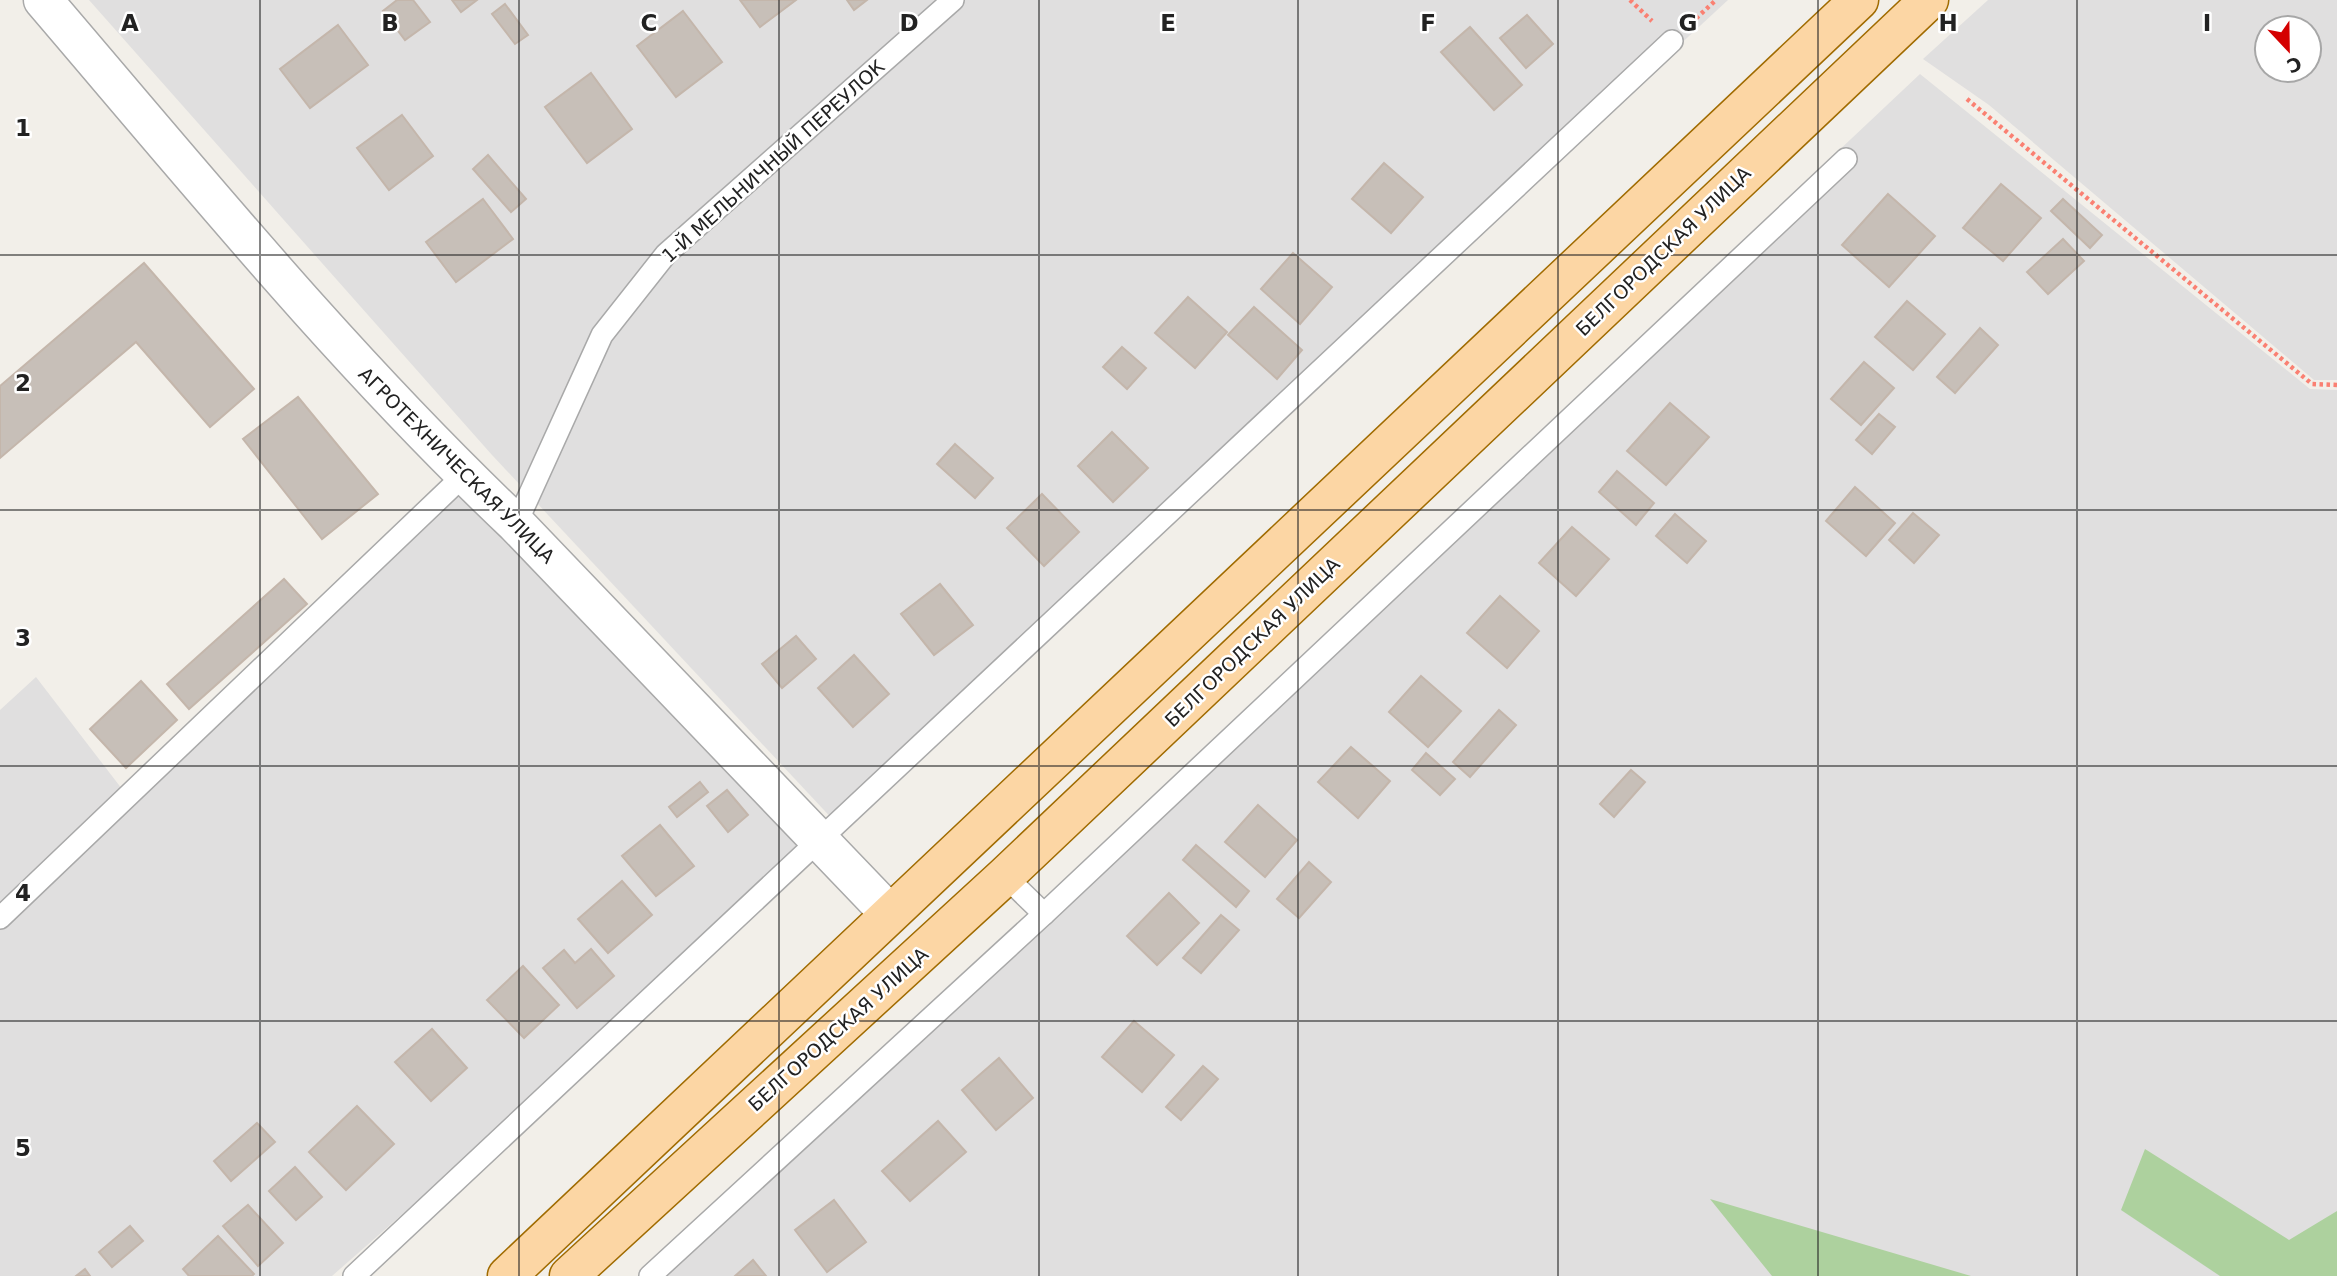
<svg xmlns="http://www.w3.org/2000/svg" width="2337" height="1276" font-family="'DejaVu Sans',sans-serif">
<style>
.residential{fill:#e0dfdf;fill-rule:evenodd}
.forest{fill:#add19e}
.building{fill:#c7bfb8;stroke:#c4b6ab;stroke-width:2}
.lines{fill:none;stroke-linecap:round;stroke-linejoin:round}
.service-casing{stroke:#a9a9a9;stroke-width:24}
.minor-casing{stroke:#a9a9a9;stroke-width:41}
.primary-casing{stroke:#a06b00;stroke-width:41}
.path{stroke:#fa8072;stroke-width:4.5;stroke-dasharray:3.5 3.5;stroke-linecap:butt}
.service{stroke:#fff;stroke-width:21}
.minor{stroke:#fff;stroke-width:38}
.primary{stroke:#fcd6a4;stroke-width:38}
.grid{fill:none;stroke:#222;stroke-width:2;stroke-opacity:0.55}
.labels{text-anchor:middle;dominant-baseline:central;stroke-width:5;stroke-linejoin:round;paint-order:stroke}
.street-label{font-size:19px;fill:#222;stroke:#fff}
.grid-label{font-size:23px;text-anchor:middle;font-weight:bold;fill:#222;stroke:#fff;stroke-width:5;stroke-linejoin:round;paint-order:stroke}
</style>
<rect width="100%" height="100%" fill="#f2efe9"/>
<g class="residential">
<polygon points="89,0 1728,0 837,824 492,455"/>
<path d="M1988,0H2337V380H2314L1989,105L1923,59ZM2267,28H2309V70H2267Z"/>
<polygon points="1920,74 2310,389 2337,390 2337,1276 645,1276"/>
<polygon points="458,486 804,842 803,862 332,1276 0,1276 0,710 36,677 122,789"/>
</g>
<g class="forest">
<polygon points="2145,1149 2289,1240 2337,1211 2337,1276 2220,1276 2121,1210"/>
<polygon points="1710,1199 1971,1276 1772,1276"/>
</g>
<g class="building">
<polygon points="397,0 413,0 430,22 405,40 383,11"/>
<polygon points="452,0 477,0 461,12"/>
<polygon points="740,0 796,0 760,27"/>
<polygon points="847,0 867,0 854,10"/>
<polygon points="505,4 528,35 515,44 492,14"/>
<polygon points="683,11 722,62 676,97 637,46"/>
<polygon points="1527,15 1553,44 1526,68 1500,38"/>
<polygon points="338,25 368,65 310,108 280,69"/>
<polygon points="1470,27 1522,85 1494,110 1441,52"/>
<polygon points="591,73 632,129 587,163 545,107"/>
<polygon points="402,115 433,156 389,190 357,148"/>
<polygon points="488,155 526,199 511,212 473,169"/>
<polygon points="1384,163 1423,197 1391,233 1352,199"/>
<polygon points="2001,184 2041,218 2003,261 1963,228"/>
<polygon points="1888,194 1935,236 1889,287 1842,245"/>
<polygon points="483,199 513,239 456,282 426,242"/>
<polygon points="2063,199 2102,235 2090,248 2051,211"/>
<polygon points="2063,239 2084,261 2048,294 2027,272"/>
<polygon points="1293,253 1332,287 1300,324 1261,289"/>
<polygon points="144,263 254,389 210,427 136,342 0,458 0,386"/>
<polygon points="1188,297 1227,332 1195,368 1155,333"/>
<polygon points="1907,301 1945,334 1913,370 1875,337"/>
<polygon points="1254,307 1302,350 1277,379 1228,335"/>
<polygon points="1980,328 1998,345 1955,393 1937,377"/>
<polygon points="1122,347 1146,368 1127,389 1103,367"/>
<polygon points="1864,362 1894,388 1861,425 1831,399"/>
<polygon points="298,397 378,494 322,539 243,439"/>
<polygon points="1670,403 1709,437 1666,485 1627,451"/>
<polygon points="1879,414 1895,427 1872,454 1856,440"/>
<polygon points="1112,432 1148,468 1113,502 1078,466"/>
<polygon points="955,444 993,478 975,498 937,464"/>
<polygon points="1617,471 1654,503 1636,525 1599,492"/>
<polygon points="1855,487 1895,523 1866,556 1826,521"/>
<polygon points="1042,494 1079,532 1044,566 1007,528"/>
<polygon points="1913,513 1939,535 1914,563 1889,540"/>
<polygon points="1675,514 1706,541 1687,563 1656,536"/>
<polygon points="1572,527 1609,559 1576,596 1539,563"/>
<polygon points="284,579 307,604 189,709 167,684"/>
<polygon points="940,584 973,625 934,655 901,614"/>
<polygon points="1500,596 1539,631 1507,668 1467,633"/>
<polygon points="796,636 816,659 782,688 762,664"/>
<polygon points="854,655 889,694 853,727 818,688"/>
<polygon points="1421,676 1461,711 1428,747 1389,712"/>
<polygon points="141,681 177,720 126,768 90,729"/>
<polygon points="1499,710 1516,725 1470,777 1453,762"/>
<polygon points="1351,747 1390,781 1358,818 1318,782"/>
<polygon points="1426,753 1455,779 1440,795 1412,770"/>
<polygon points="1631,770 1645,782 1614,817 1600,804"/>
<polygon points="700,782 708,792 677,817 669,807"/>
<polygon points="727,790 748,815 728,832 707,806"/>
<polygon points="1258,805 1297,840 1265,877 1225,842"/>
<polygon points="660,825 694,866 656,896 622,856"/>
<polygon points="1196,845 1249,891 1236,907 1183,860"/>
<polygon points="1309,862 1331,882 1299,918 1277,899"/>
<polygon points="622,881 652,915 608,953 578,919"/>
<polygon points="1169,893 1199,923 1157,965 1127,936"/>
<polygon points="1221,915 1239,930 1201,973 1183,958"/>
<polygon points="591,949 614,976 577,1008 543,968 564,950 575,963"/>
<polygon points="523,966 559,1005 524,1038 487,1000"/>
<polygon points="1134,1021 1174,1055 1142,1092 1102,1057"/>
<polygon points="432,1029 467,1068 431,1101 395,1062"/>
<polygon points="999,1058 1033,1098 996,1130 962,1090"/>
<polygon points="1203,1066 1218,1079 1181,1120 1166,1107"/>
<polygon points="357,1106 394,1144 346,1190 309,1152"/>
<polygon points="938,1121 966,1152 910,1201 882,1171"/>
<polygon points="257,1123 275,1142 231,1181 214,1161"/>
<polygon points="295,1167 322,1197 296,1220 269,1191"/>
<polygon points="834,1200 866,1242 827,1272 795,1230"/>
<polygon points="248,1205 283,1243 258,1266 223,1226"/>
<polygon points="130,1226 143,1241 112,1267 99,1252"/>
<polygon points="218,1236 254,1274 252,1276 189,1276 183,1269"/>
<polygon points="753,1260 766,1276 735,1276"/>
<polygon points="85,1269 90,1276 76,1276"/>
</g>
<g class="lines">
<g class="service-casing">
<g id="service">
<polyline points="516,524 602,335 666,254 953,0"/>
<polyline points="1005,876 1044,914 1846,159"/>
<polyline points="0,918 464,475"/>
<polyline points="354,1276 1672,41"/>
<polyline points="650,1276 1044,914"/>
</g>
</g>
<g class="minor-casing">
<path id="minor" d="M43,0C196,179 345,362 516,524L889,913"/>
</g>
<g class="primary-casing">
<g id="primary">
<polyline points="507,1276 1859,0"/>
<polyline points="569,1276 1005,876 1929,0"/>
</g>
</g>
<g class="path">
<polyline points="1630,0 1652,21"/>
<polyline points="1691,23 1716,0"/>
<polyline points="1967,99 2312,384 2337,385"/>
</g>
<use href="#service" class="service"/>
<use href="#minor" class="minor"/>
<use href="#primary" class="primary"/>
</g>
<path class="grid" d="M260,0V1276M519,0V1276M779,0V1276M1039,0V1276M1298,0V1276M1558,0V1276M1818,0V1276M2077,0V1276M0,255H2337M0,510H2337M0,766H2337M0,1021H2337"/>
<g class="labels">
<g class="street-label">
<text transform="translate(773 161) rotate(-42)">1-Й МЕЛЬНИЧНЫЙ ПЕРЕУЛОК</text>
<text transform="translate(1663 251) rotate(-44)">БЕЛГОРОДСКАЯ УЛИЦА</text>
<text transform="translate(457 465) rotate(45)">АГРОТЕХНИЧЕСКАЯ УЛИЦА</text>
<text transform="translate(1252 642) rotate(-44)">БЕЛГОРОДСКАЯ УЛИЦА</text>
<text transform="translate(838 1029) rotate(-42)">БЕЛГОРОДСКАЯ УЛИЦА</text>
</g>
</g>
<g class="grid-label">
<text x="130" y="31">A</text>
<text x="390" y="31">B</text>
<text x="649" y="31">C</text>
<text x="909" y="31">D</text>
<text x="1168" y="31">E</text>
<text x="1428" y="31">F</text>
<text x="1688" y="31">G</text>
<text x="1948" y="31">H</text>
<text x="2207" y="31">I</text>
<text x="23" y="136">1</text>
<text x="23" y="391">2</text>
<text x="23" y="646">3</text>
<text x="23" y="901">4</text>
<text x="23" y="1156">5</text>
</g>
<g transform="translate(2288 49) rotate(158)"><circle r="33" fill="#ffffff" stroke="#a7a7a7" stroke-width="2"/>
<path d="M0-5L12 26L0 18L-12 26Z" fill="#d40000"/>
<text y="-10" font-size="19" font-weight="bold" text-anchor="middle" fill="#222222">С</text>
</g>
</svg>
